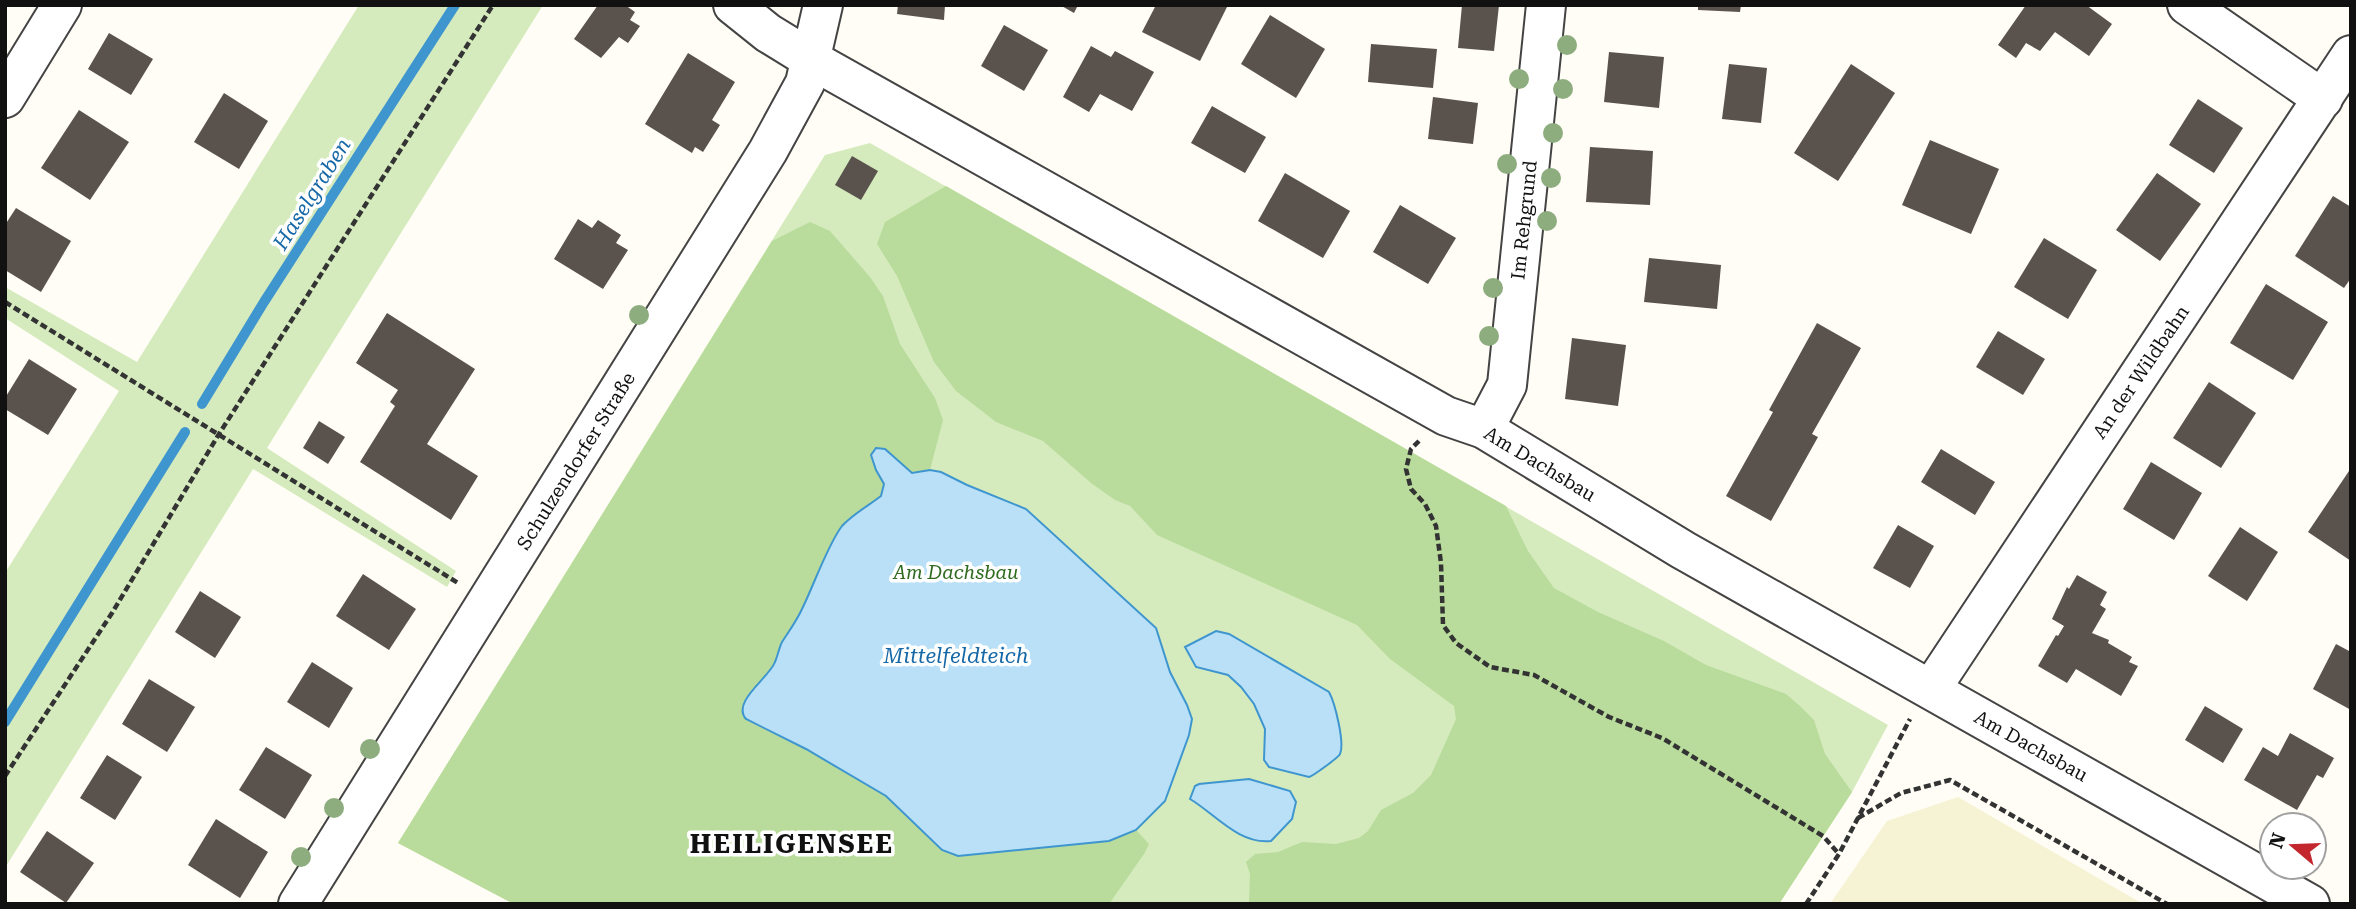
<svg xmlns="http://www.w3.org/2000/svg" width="2356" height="909" font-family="'Roboto Serif',serif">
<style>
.farmland{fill:#f6f3d4}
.green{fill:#d5ebbd}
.forest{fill:#b9dc9c}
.water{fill:#b9e0f7;stroke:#3f96cf;stroke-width:2}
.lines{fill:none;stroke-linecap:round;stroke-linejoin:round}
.stream{stroke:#3f96cf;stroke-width:10}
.building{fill:#5a524d}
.minor-casing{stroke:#444;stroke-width:42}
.path{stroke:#333;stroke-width:4.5;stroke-dasharray:7 3.5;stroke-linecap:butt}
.minor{stroke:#fff;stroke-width:38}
.tree{fill:#8dad7f}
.labels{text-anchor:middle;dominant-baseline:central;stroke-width:7;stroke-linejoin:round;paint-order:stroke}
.street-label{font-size:19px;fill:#111;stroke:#fff}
.park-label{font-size:19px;font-style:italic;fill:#2f6b1f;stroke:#fff}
.water-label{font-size:21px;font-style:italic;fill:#1768a6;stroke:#fff}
.district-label{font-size:26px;font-weight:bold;letter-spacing:2px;fill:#111;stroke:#fff}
</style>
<rect width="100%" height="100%" fill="#fffdf5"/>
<polygon class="farmland" points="1958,797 2143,904 1830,904 1887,821"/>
<g class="green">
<polygon points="359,5 543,5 267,448 456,571 447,587 253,469 5,868 5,573 119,391 5,318 5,287 137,362"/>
<polygon points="870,143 1888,725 1852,792 1779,904 514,904 398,843 825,155"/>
</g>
<g class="forest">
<polygon points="946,186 1506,506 1528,551 1554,588 1598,612 1664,641 1706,665 1786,694 1800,706 1814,720 1825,754 1852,792 1779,904 1249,904 1250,874 1246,862 1255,854 1278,852 1302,842 1336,844 1359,838 1368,831 1381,810 1413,793 1431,775 1456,719 1454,706 1390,659 1357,625 1157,535 1130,506 1115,500 1091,483 1043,441 996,422 956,391 934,362 897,276 877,244 885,222"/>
<polygon points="810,222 830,231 870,277 883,296 900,344 935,398 943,420 930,470 912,473 885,449 876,470 884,484 881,496 864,508 836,536 794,627 781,643 774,664 764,680 752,689 746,720 806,749 886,796 942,850 958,856 1109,841 1136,830 1149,844 1144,854 1109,904 514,904 398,843 772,241"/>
</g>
<g class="water">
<path d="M876,448L885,449L912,473L930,470L941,472L967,485L1026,509L1156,628L1170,672L1187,705L1192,719L1189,735L1165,801L1136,830L1109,841L958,856L942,850L886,796L806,749L746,719C731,702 769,678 775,662C778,655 779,648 782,642C789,631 796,622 802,609C813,587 828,544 842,526C853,514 868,506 881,496L884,484L876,470L871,455Z"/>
<path d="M1216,631L1229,634L1329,692C1335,703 1345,743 1340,754C1339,757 1313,776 1309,777L1269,767L1264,760L1265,729L1254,704L1241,687L1228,675L1196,667L1185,647Z"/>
<path d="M1249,779L1290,791L1296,802L1292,819L1271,841C1239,845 1214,813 1190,799L1195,786L1199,784Z"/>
</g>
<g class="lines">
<g class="stream">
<polyline points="202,404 264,302 455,5"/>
<polyline points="5,722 185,432"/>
</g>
</g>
<g class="building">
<polygon points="598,5 625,5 635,12 630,20 640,26 628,43 619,37 601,58 574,39"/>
<polygon points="898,5 945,5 944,20 897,14"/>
<polygon points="1060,5 1078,5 1074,13"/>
<polygon points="1156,5 1228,5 1200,61 1142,32"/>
<polygon points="1462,5 1499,5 1494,51 1458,48"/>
<polygon points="1698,5 1741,5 1740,12 1698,10"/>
<polygon points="2026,5 2086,5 2112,24 2089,56 2055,32 2040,51 2026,43 2016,58 1998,45"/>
<polygon points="1270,15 1325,49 1296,98 1241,64"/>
<polygon points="1004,25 1048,50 1024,91 981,66"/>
<polygon points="109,33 153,59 131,95 88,69"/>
<polygon points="1371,44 1437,49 1433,88 1368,82"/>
<polygon points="1091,46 1111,57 1115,51 1154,72 1132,111 1100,94 1089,112 1063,97"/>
<polygon points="1609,52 1664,57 1659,108 1604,102"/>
<polygon points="688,53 735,82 712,120 720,125 703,152 695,147 692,153 645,124"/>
<polygon points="1729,64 1767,68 1761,123 1722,119"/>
<polygon points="1851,64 1895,93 1838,181 1794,153"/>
<polygon points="224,93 268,121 239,169 194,142"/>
<polygon points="1433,97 1478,103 1473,144 1428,139"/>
<polygon points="2198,99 2243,128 2214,173 2169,145"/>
<polygon points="1212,106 1266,137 1245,173 1191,143"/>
<polygon points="79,110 129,142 90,200 41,168"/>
<polygon points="1930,140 1999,169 1971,234 1902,205"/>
<polygon points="1590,147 1653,151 1650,205 1586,202"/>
<polygon points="852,156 878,171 861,200 835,185"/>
<polygon points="1285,173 1350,211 1323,258 1258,221"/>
<polygon points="2157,173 2201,204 2160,261 2116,230"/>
<polygon points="2333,196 2351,207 2351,278 2344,288 2295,256"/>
<polygon points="1400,205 1456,238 1428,284 1373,252"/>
<polygon points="16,208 71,241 41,292 5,270 5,225"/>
<polygon points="578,219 592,228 598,220 621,235 616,243 628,250 603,289 554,259"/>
<polygon points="2044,238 2097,270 2068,319 2014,287"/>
<polygon points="1649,258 1721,265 1717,309 1644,302"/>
<polygon points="2266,284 2328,322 2293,380 2230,343"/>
<polygon points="387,313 475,369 427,444 478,476 451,520 360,462 395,406 390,402 398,390 356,363"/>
<polygon points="1817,323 1861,348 1812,434 1818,437 1771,521 1726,496 1773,412 1769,410"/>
<polygon points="1998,331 2045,359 2023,395 1976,367"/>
<polygon points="1572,338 1626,345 1618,406 1565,399"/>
<polygon points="29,359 77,389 48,435 5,409 5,398"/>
<polygon points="2209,382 2256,413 2221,468 2173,438"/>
<polygon points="319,421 345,437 328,464 303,448"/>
<polygon points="1941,449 1995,482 1975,515 1921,482"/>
<polygon points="2151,462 2202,493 2174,540 2123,509"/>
<polygon points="2351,468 2351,561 2308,532"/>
<polygon points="1898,525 1934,546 1910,588 1873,568"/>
<polygon points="2240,527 2278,552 2247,601 2208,576"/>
<polygon points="363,574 416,609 389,650 336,616"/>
<polygon points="2077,575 2107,592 2100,605 2106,609 2092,633 2109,640 2108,643 2132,657 2129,662 2138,666 2121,696 2076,669 2067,683 2038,666 2056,635 2058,636 2064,626 2052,619 2067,587 2069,589"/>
<polygon points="200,591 241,617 215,658 175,632"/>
<polygon points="2336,644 2351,652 2351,710 2313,689"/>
<polygon points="312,662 353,688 329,728 287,702"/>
<polygon points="149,679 195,707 167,752 122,724"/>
<polygon points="2205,706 2243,729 2223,763 2185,740"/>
<polygon points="2290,733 2334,758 2323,778 2317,775 2297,810 2244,780 2263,747 2278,756"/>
<polygon points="266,747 312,775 285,819 239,790"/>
<polygon points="107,755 142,777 115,820 80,798"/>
<polygon points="216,819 268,852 240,898 188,865"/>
<polygon points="47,831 94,863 66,903 20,872"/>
</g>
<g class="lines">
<g class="minor-casing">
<g id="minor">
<polyline points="733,5 768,33 812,60 1446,416 1484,429 1683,550 2310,904"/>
<polyline points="2187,5 2323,99"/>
<polyline points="5,98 62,5"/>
<polyline points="1484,429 1507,385 1546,5"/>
<polyline points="1931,689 2351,55"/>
<polyline points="298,904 768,151 805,83 823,5"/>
</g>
</g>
<g class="path">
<polyline points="5,302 458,583"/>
<polyline points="1419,441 1411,449 1406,469 1411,489 1425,504 1436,526 1441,563 1443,625 1456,643 1490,667 1534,675 1609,717 1662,738 1823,836 1839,854"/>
<polyline points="5,776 112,613 219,434 493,5"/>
<polyline points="1858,818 1901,793 1950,780 2167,904"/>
<polyline points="1806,904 1839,854 1910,719"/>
</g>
<use href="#minor" class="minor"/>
</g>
<g class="tree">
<circle cx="1567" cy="45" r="10"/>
<circle cx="1519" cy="79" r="10"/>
<circle cx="1563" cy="89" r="10"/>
<circle cx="1553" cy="133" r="10"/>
<circle cx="1507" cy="164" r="10"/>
<circle cx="1551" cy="178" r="10"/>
<circle cx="1547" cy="221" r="10"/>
<circle cx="1493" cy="288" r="10"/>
<circle cx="639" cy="315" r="10"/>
<circle cx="1489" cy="336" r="10"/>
<circle cx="370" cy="749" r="10"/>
<circle cx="334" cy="808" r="10"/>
<circle cx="301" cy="857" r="10"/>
</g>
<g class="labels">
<g class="street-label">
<text transform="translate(1524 220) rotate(-84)">Im Rehgrund</text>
<text transform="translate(2141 372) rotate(-56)">An der Wildbahn</text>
<text transform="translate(576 461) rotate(-58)">Schulzendorfer Straße</text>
<text transform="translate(1540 464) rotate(31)">Am Dachsbau</text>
<text transform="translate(2031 746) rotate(29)">Am Dachsbau</text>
</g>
<g class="park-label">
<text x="956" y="572">Am Dachsbau</text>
</g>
<g class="water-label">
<text transform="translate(312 194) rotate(-58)">Haselgraben</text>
<text x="956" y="656">Mittelfeldteich</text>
</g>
<g class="district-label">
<text x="792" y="844">HEILIGENSEE</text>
</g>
</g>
<rect width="2356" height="909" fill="none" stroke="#111111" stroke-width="14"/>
<g transform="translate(2293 846) rotate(289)"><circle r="33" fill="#ffffff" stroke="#a0a0a0" stroke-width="2"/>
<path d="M0-5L12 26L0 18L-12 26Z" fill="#c4262e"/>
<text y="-10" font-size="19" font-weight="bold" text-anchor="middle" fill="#111111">N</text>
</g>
</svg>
